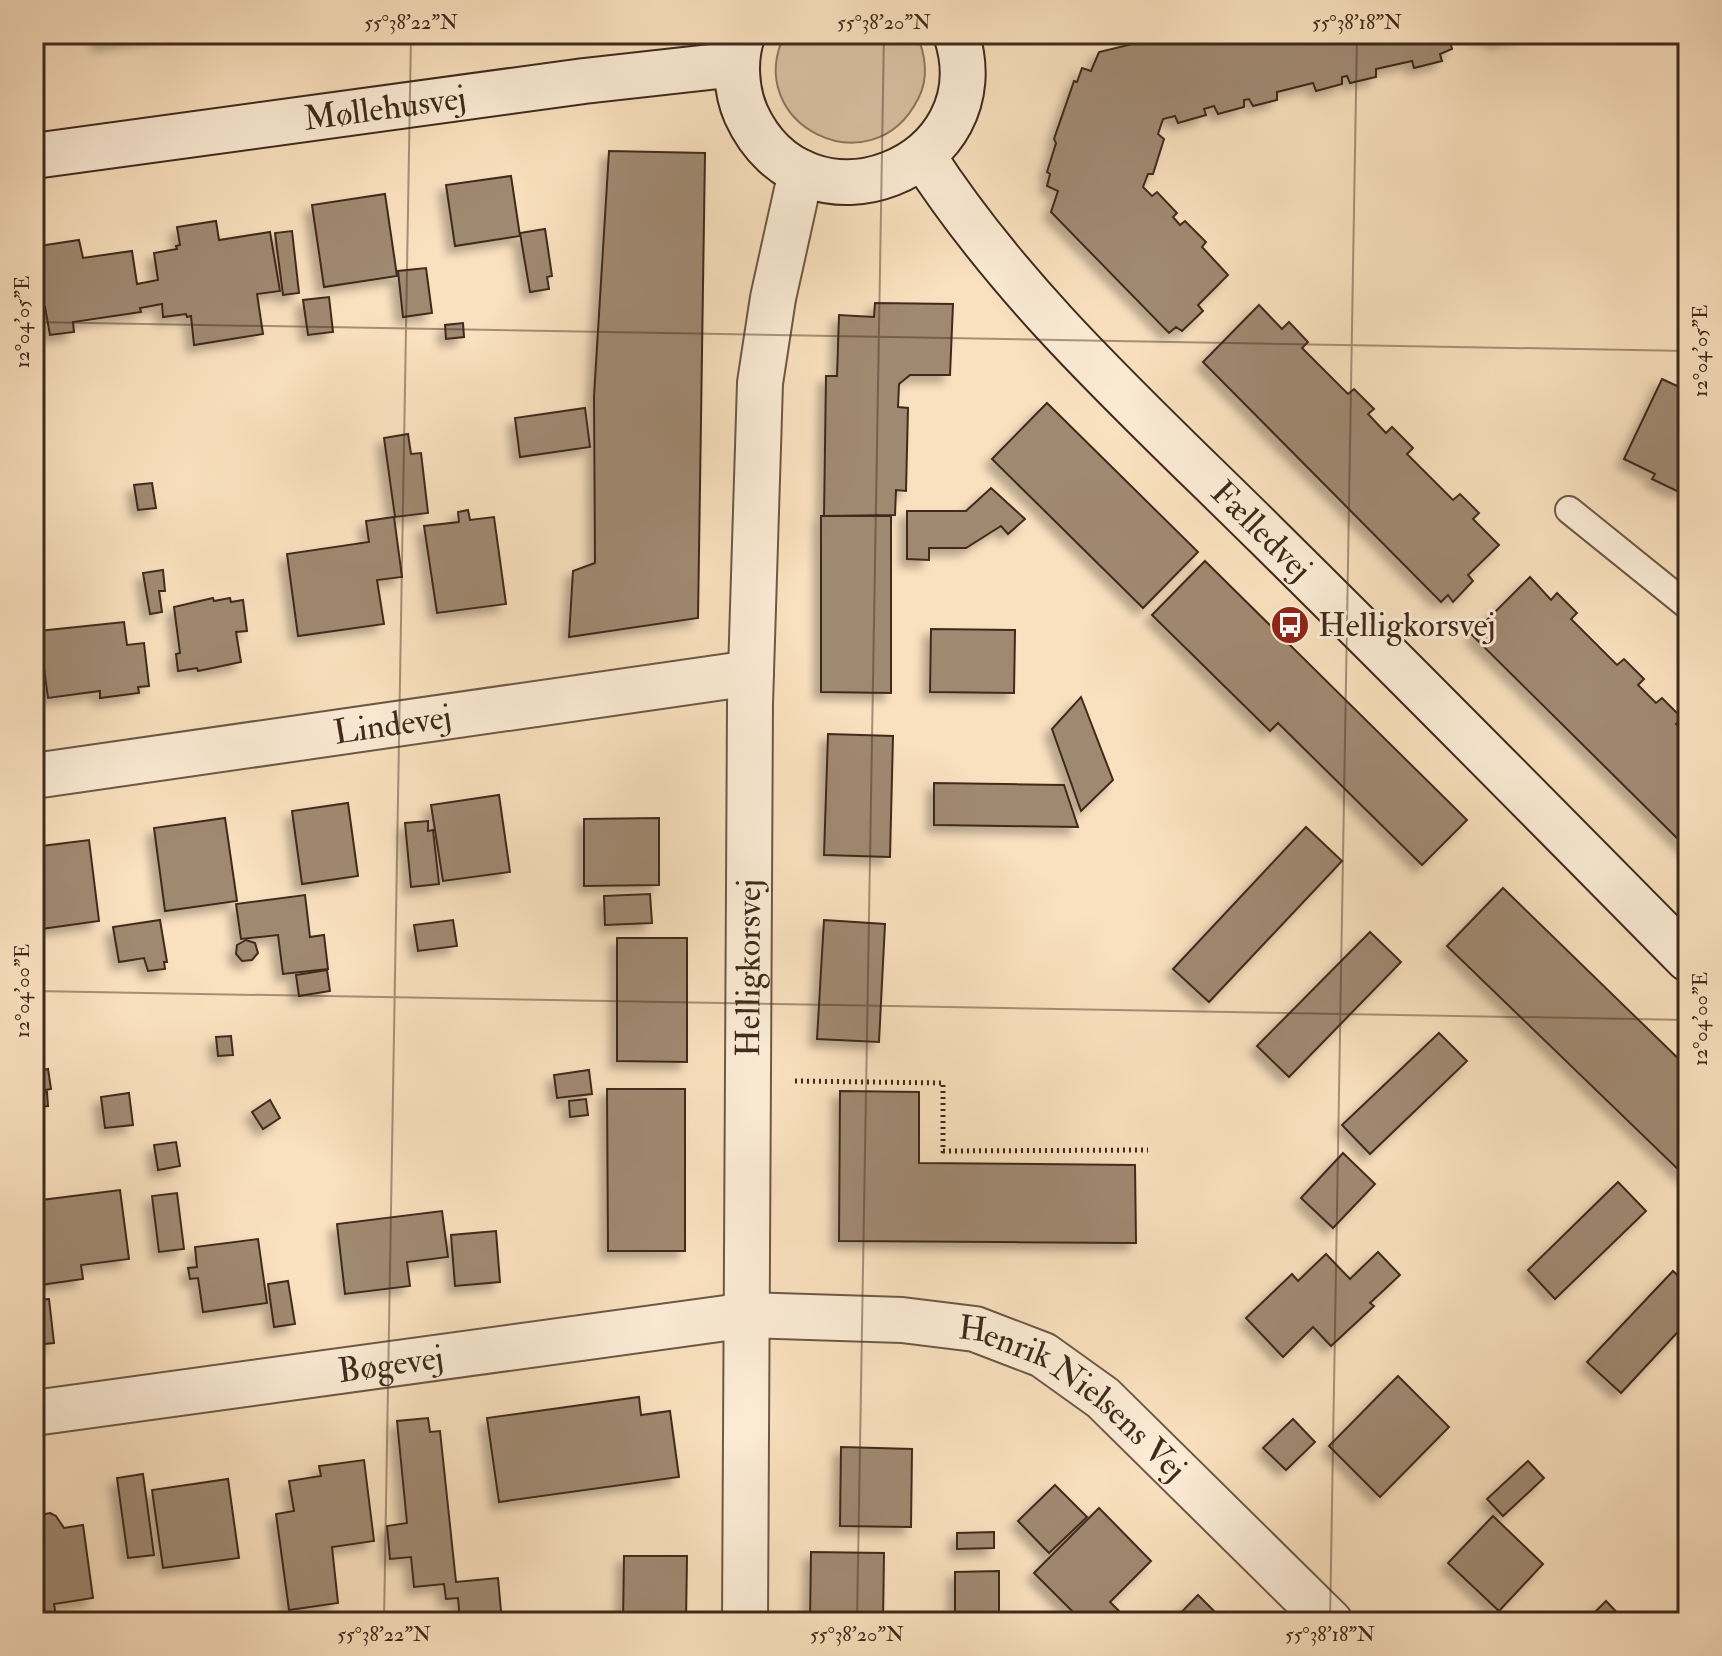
<svg xmlns="http://www.w3.org/2000/svg" width="1722" height="1656" font-family="'IM FELL Double Pica',serif">
<style>
.grass{fill:#dac1a3;stroke:#8d7660;stroke-width:2}
.building{fill:#a08971;stroke:#402a1d;stroke-width:2;filter:url(#shadow)}
.lines{fill:none;stroke-linecap:round;stroke-linejoin:round}
.lane-casing{stroke:#6e5845;stroke-width:30}
.street-casing{stroke:#6e5845;stroke-width:48}
.secondary-casing{stroke:#402a1d;stroke-width:48}
.path{stroke:#402a1d;stroke-width:5;stroke-dasharray:2 4;stroke-linecap:butt}
.lane{stroke:#fbebd5;stroke-width:26}
.street{stroke:#fbebd5;stroke-width:44}
.secondary{stroke:#fbebd5;stroke-width:44}
.ticks{fill:none;stroke:#402a1d;stroke-width:2;stroke-opacity:0.45}
.labels{text-anchor:middle;dominant-baseline:central;stroke-width:6;stroke-linejoin:round;paint-order:stroke}
.street-label{font-size:34px;fill:#402a1d;stroke:#fbebd5}
.poi-label{font-size:34px;fill:#402a1d;stroke:#fbebd5;text-anchor:start}
.neatline{fill:none;stroke:#402a1d;stroke-width:3}
.ticks-label{font-size:20px;text-anchor:middle;fill:#402a1d}
</style>
<defs>
<filter id="shadow"><feDropShadow dx="-7" dy="7" stdDeviation="4" flood-color="#0004"/></filter>
</defs>
<rect width="100%" height="100%" fill="#f9e0be"/>
<filter id="stains"><feTurbulence type="fractalNoise" baseFrequency=".0025" numOctaves="4"/><feColorMatrix values="0 0 0 0 .2 0 0 0 0 .09 0 0 0 0 .02 0 0 0 .5 -.17"/></filter>
<radialGradient id="worn" r=".72"><stop offset=".6" stop-color="#630" stop-opacity="0"/><stop offset="1" stop-color="#630" stop-opacity=".3"/></radialGradient>
<path class="grass" d="M785,34H916C926,54 929,79 918,99C872,190 740,124 785,34Z"/>
<g class="building">
<polygon points="98,34 176,34 99,44"/>
<polygon points="1174,34 1448,34 1452,49 1440,54 1442,61 1414,68 1412,61 1376,69 1376,77 1350,83 1347,76 1342,77 1342,84 1316,91 1313,83 1277,92 1277,100 1253,106 1249,99 1244,100 1244,107 1218,114 1214,106 1204,109 1206,115 1178,123 1175,116 1163,119 1158,134 1164,139 1153,174 1148,174 1143,187 1152,196 1157,192 1177,213 1173,217 1180,225 1185,221 1206,242 1202,247 1228,275 1198,305 1203,311 1182,331 1176,327 1169,333 1051,212 1058,191 1047,186 1050,174 1047,172 1056,143 1054,139 1074,81 1077,82 1082,68 1091,71 1099,52"/>
<polygon points="1477,34 1528,34 1494,42 1492,35 1478,38"/>
<polygon points="609,151 705,153 698,618 569,637 573,571 595,563 594,396"/>
<polygon points="511,176 520,236 455,246 446,185"/>
<polygon points="385,194 397,276 324,287 312,205"/>
<polygon points="216,221 219,240 270,232 280,291 257,294 263,334 194,345 191,316 187,317 186,314 163,317 162,304 140,308 141,312 73,322 74,332 50,335 45,307 34,309 34,268 42,264 39,246 79,240 83,258 132,251 137,284 158,280 154,253 177,249 176,246 180,245 177,227"/>
<polygon points="545,229 552,276 547,277 549,289 530,292 520,233"/>
<polygon points="292,231 299,293 283,295 275,233"/>
<polygon points="426,268 432,313 403,317 398,271"/>
<polygon points="329,297 333,332 308,335 303,300"/>
<polygon points="875,303 953,304 950,375 910,375 899,384 898,407 908,408 906,491 896,490 895,515 824,516 826,376 837,376 839,315 874,317"/>
<polygon points="1259,305 1282,329 1289,322 1308,342 1302,348 1348,394 1354,389 1374,409 1368,414 1386,433 1392,427 1413,448 1407,454 1453,500 1460,494 1479,513 1473,519 1499,545 1468,575 1473,581 1453,602 1448,595 1441,602 1203,362"/>
<polygon points="463,323 464,337 446,339 445,325"/>
<polygon points="1662,379 1688,391 1688,490 1682,487 1679,492 1652,479 1655,474 1624,459"/>
<polygon points="1047,403 1198,552 1143,608 992,459"/>
<polygon points="585,408 590,447 520,457 515,418"/>
<polygon points="408,434 411,454 421,453 428,513 395,517 384,438"/>
<polygon points="152,483 156,508 138,510 134,485"/>
<polygon points="991,488 1025,519 1008,534 1001,526 966,548 929,548 929,560 907,559 907,511 966,511"/>
<polygon points="468,510 470,520 494,517 506,604 437,613 424,526 459,522 458,512"/>
<polygon points="821,516 891,516 891,693 821,692"/>
<polygon points="394,517 402,577 377,580 384,624 298,636 287,554 369,542 366,521"/>
<polygon points="1205,561 1467,820 1422,865 1278,723 1270,731 1152,615"/>
<polygon points="163,570 165,591 159,591 162,612 150,614 143,573"/>
<polygon points="1530,577 1551,600 1557,593 1577,613 1571,619 1617,665 1624,659 1644,679 1638,685 1656,703 1662,698 1682,718 1676,724 1688,735 1688,849 1472,635"/>
<polygon points="213,598 214,601 230,598 231,602 243,600 247,631 236,632 241,662 198,671 197,668 178,671 176,654 180,653 174,607"/>
<polygon points="124,622 127,645 144,643 149,686 138,687 139,693 100,698 100,691 48,698 39,631"/>
<polygon points="931,629 1015,630 1014,693 930,692"/>
<polygon points="1081,697 1113,780 1081,811 1052,729"/>
<polygon points="828,734 893,736 890,857 824,855"/>
<polygon points="934,783 1064,785 1078,827 934,825"/>
<polygon points="499,795 510,872 443,881 431,805"/>
<polygon points="348,803 358,876 302,884 292,811"/>
<polygon points="225,818 237,901 165,911 154,828"/>
<polygon points="659,818 659,885 584,886 584,819"/>
<polygon points="428,821 428,831 433,830 439,884 411,887 405,823"/>
<polygon points="1306,827 1342,861 1209,1002 1173,969"/>
<polygon points="89,840 99,921 34,930 34,847"/>
<polygon points="1503,888 1688,1068 1688,1179 1447,946"/>
<polygon points="650,894 652,923 605,925 604,896"/>
<polygon points="305,895 310,937 324,935 328,969 283,974 278,935 241,939 236,904"/>
<polygon points="160,920 167,962 164,962 165,969 148,971 144,958 119,962 113,927"/>
<polygon points="453,920 457,946 418,951 414,925"/>
<polygon points="824,920 885,924 879,1042 817,1039"/>
<polygon points="1370,932 1401,962 1289,1077 1257,1046"/>
<polygon points="617,938 687,938 687,1062 617,1061"/>
<polygon points="246,940 255,943 258,953 252,960 242,961 236,954 237,945"/>
<polygon points="327,970 330,991 299,996 296,975"/>
<polygon points="1439,1033 1467,1061 1370,1154 1342,1125"/>
<polygon points="231,1036 233,1055 218,1056 216,1037"/>
<polygon points="48,1069 51,1089 34,1092 34,1072"/>
<polygon points="589,1070 592,1094 557,1098 554,1075"/>
<polygon points="607,1089 685,1089 685,1251 608,1251"/>
<polygon points="840,1091 919,1092 919,1163 1135,1165 1136,1243 839,1241"/>
<polygon points="47,1092 48,1106 37,1107 36,1094"/>
<polygon points="129,1093 133,1125 105,1128 101,1097"/>
<polygon points="586,1099 588,1115 570,1117 569,1101"/>
<polygon points="270,1100 280,1118 263,1129 252,1112"/>
<polygon points="176,1142 180,1166 158,1170 154,1145"/>
<polygon points="1343,1153 1375,1184 1333,1228 1301,1198"/>
<polygon points="1618,1182 1646,1211 1555,1299 1528,1270"/>
<polygon points="120,1190 129,1259 81,1265 83,1279 40,1285 34,1238 34,1201"/>
<polygon points="177,1193 184,1249 159,1252 152,1196"/>
<polygon points="442,1211 448,1257 407,1262 410,1286 345,1294 337,1224"/>
<polygon points="496,1231 500,1282 455,1286 451,1235"/>
<polygon points="258,1239 267,1303 203,1312 198,1278 190,1279 188,1268 197,1267 195,1247"/>
<polygon points="1378,1252 1400,1275 1370,1303 1374,1306 1331,1346 1313,1327 1283,1357 1246,1318 1292,1274 1298,1281 1326,1254 1350,1279"/>
<polygon points="1673,1271 1688,1285 1688,1321 1621,1393 1587,1362"/>
<polygon points="288,1281 295,1324 274,1327 268,1284"/>
<polygon points="49,1299 54,1343 34,1345 34,1300"/>
<polygon points="1398,1376 1449,1427 1380,1497 1329,1446"/>
<polygon points="639,1397 641,1415 670,1411 679,1477 499,1502 487,1418"/>
<polygon points="428,1418 430,1432 440,1431 456,1582 498,1578 502,1622 460,1622 458,1598 446,1599 444,1584 414,1587 411,1557 390,1559 387,1526 407,1523 397,1421"/>
<polygon points="1293,1419 1315,1442 1286,1470 1263,1448"/>
<polygon points="841,1447 912,1449 911,1527 840,1526"/>
<polygon points="364,1460 374,1541 332,1547 338,1603 289,1610 276,1514 294,1511 289,1481 321,1476 319,1466"/>
<polygon points="1528,1461 1544,1478 1503,1516 1487,1499"/>
<polygon points="143,1474 154,1555 128,1558 117,1478"/>
<polygon points="228,1479 239,1558 163,1568 152,1490"/>
<polygon points="1055,1485 1087,1517 1049,1553 1018,1521"/>
<polygon points="1099,1508 1151,1561 1110,1602 1127,1619 1125,1622 1083,1622 1034,1573"/>
<polygon points="50,1513 56,1516 64,1528 83,1525 93,1598 54,1604 56,1616 34,1619 34,1521 40,1515"/>
<polygon points="1493,1516 1543,1564 1499,1611 1448,1563"/>
<polygon points="994,1532 994,1548 957,1549 957,1533"/>
<polygon points="811,1552 884,1553 883,1622 810,1622"/>
<polygon points="624,1556 687,1556 686,1622 623,1622"/>
<polygon points="999,1571 999,1622 955,1622 955,1572"/>
<polygon points="1198,1595 1225,1622 1172,1622"/>
<polygon points="1606,1601 1626,1622 1585,1622"/>
</g>
<g class="lines">
<g class="lane-casing">
<polyline id="lane" points="1569,510 1688,606"/>
</g>
<g class="street-casing">
<g id="street">
<path id="s1" d="M34,776L751,673"/>
<path id="s2" d="M34,1413L748,1315L902,1320L975,1329L1043,1355L1103,1398L1330,1622"/>
<path id="s3" d="M745,1622L750,704L760,383L773,298L801,172"/>
</g>
</g>
<g class="secondary-casing">
<g id="secondary">
<path d="M742,36C734,60 736,91 746,114C806,246 1001,168 956,34"/>
<path id="s4" d="M34,156L584,81L737,64"/>
<path id="s5" d="M923,156C1015,299 1146,416 1266,535C1408,675 1548,817 1688,959"/>
</g>
</g>
<polyline class="path" points="795,1081 943,1083 943,1151 1148,1150"/>
<use href="#lane" class="lane"/>
<use href="#street" class="street"/>
<use href="#secondary" class="secondary"/>
</g>
<path class="ticks" d="M34,322L1688,351M34,991L1688,1020M384,1622L411,34M857,1622L884,34M1330,1622L1357,34"/>
<defs>
<g id="bus-disc" transform="scale(2)"><circle r="9.5" fill="#8f2418" stroke="#fbebd5"/><path d="M-5-6H5V4H4V6H2V4H-2V6H-4V4H-5ZM-3.5-4V0h7V-4ZM-3.5 1.2v1.5H-2V1.2ZM2 1.2v1.5H3.5V1.2Z" fill="#fff"/></g>
</defs>
<g fill-rule="evenodd">
<use href="#bus-disc" x="1290" y="625"/>
</g>
<g class="labels">
<g class="street-label">
<text stroke="none"><textPath href="#s4" startOffset="354">Møllehusvej</textPath></text>
<text stroke="none"><textPath href="#s5" startOffset="506">Fælledvej</textPath></text>
<text stroke="none"><textPath href="#s1" startOffset="362">Lindevej</textPath></text>
<text stroke="none"><textPath href="#s3" startOffset="654">Helligkorsvej</textPath></text>
<text stroke="none"><textPath href="#s2" startOffset="360">Bøgevej</textPath></text>
<text stroke="none"><textPath href="#s2" startOffset="1068">Henrik Nielsens Vej</textPath></text>
</g>
<g class="poi-label">
<text x="1318" y="625">Helligkorsvej</text>
</g>
</g>
<rect width="1722" height="1656" fill="none" stroke="#f9e0be" stroke-width="88"/>
<rect x="44" y="44" width="1634" height="1568" class="neatline"/>
<g class="ticks-label">
<text x="411" y="29">55°38'22"N</text>
<text x="884" y="29">55°38'20"N</text>
<text x="1357" y="29">55°38'18"N</text>
<text transform="translate(22 322) rotate(-90)" y="7">12°04'05"E</text>
<text transform="translate(1700 351) rotate(-90)" y="7">12°04'05"E</text>
<text transform="translate(22 991) rotate(-90)" y="7">12°04'00"E</text>
<text transform="translate(1700 1019) rotate(-90)" y="7">12°04'00"E</text>
<text x="384" y="1641">55°38'22"N</text>
<text x="857" y="1641">55°38'20"N</text>
<text x="1330" y="1641">55°38'18"N</text>
</g>
<rect width="100%" height="100%" filter="url(#stains)"/>
<rect width="100%" height="100%" fill="url(#worn)"/>
</svg>
